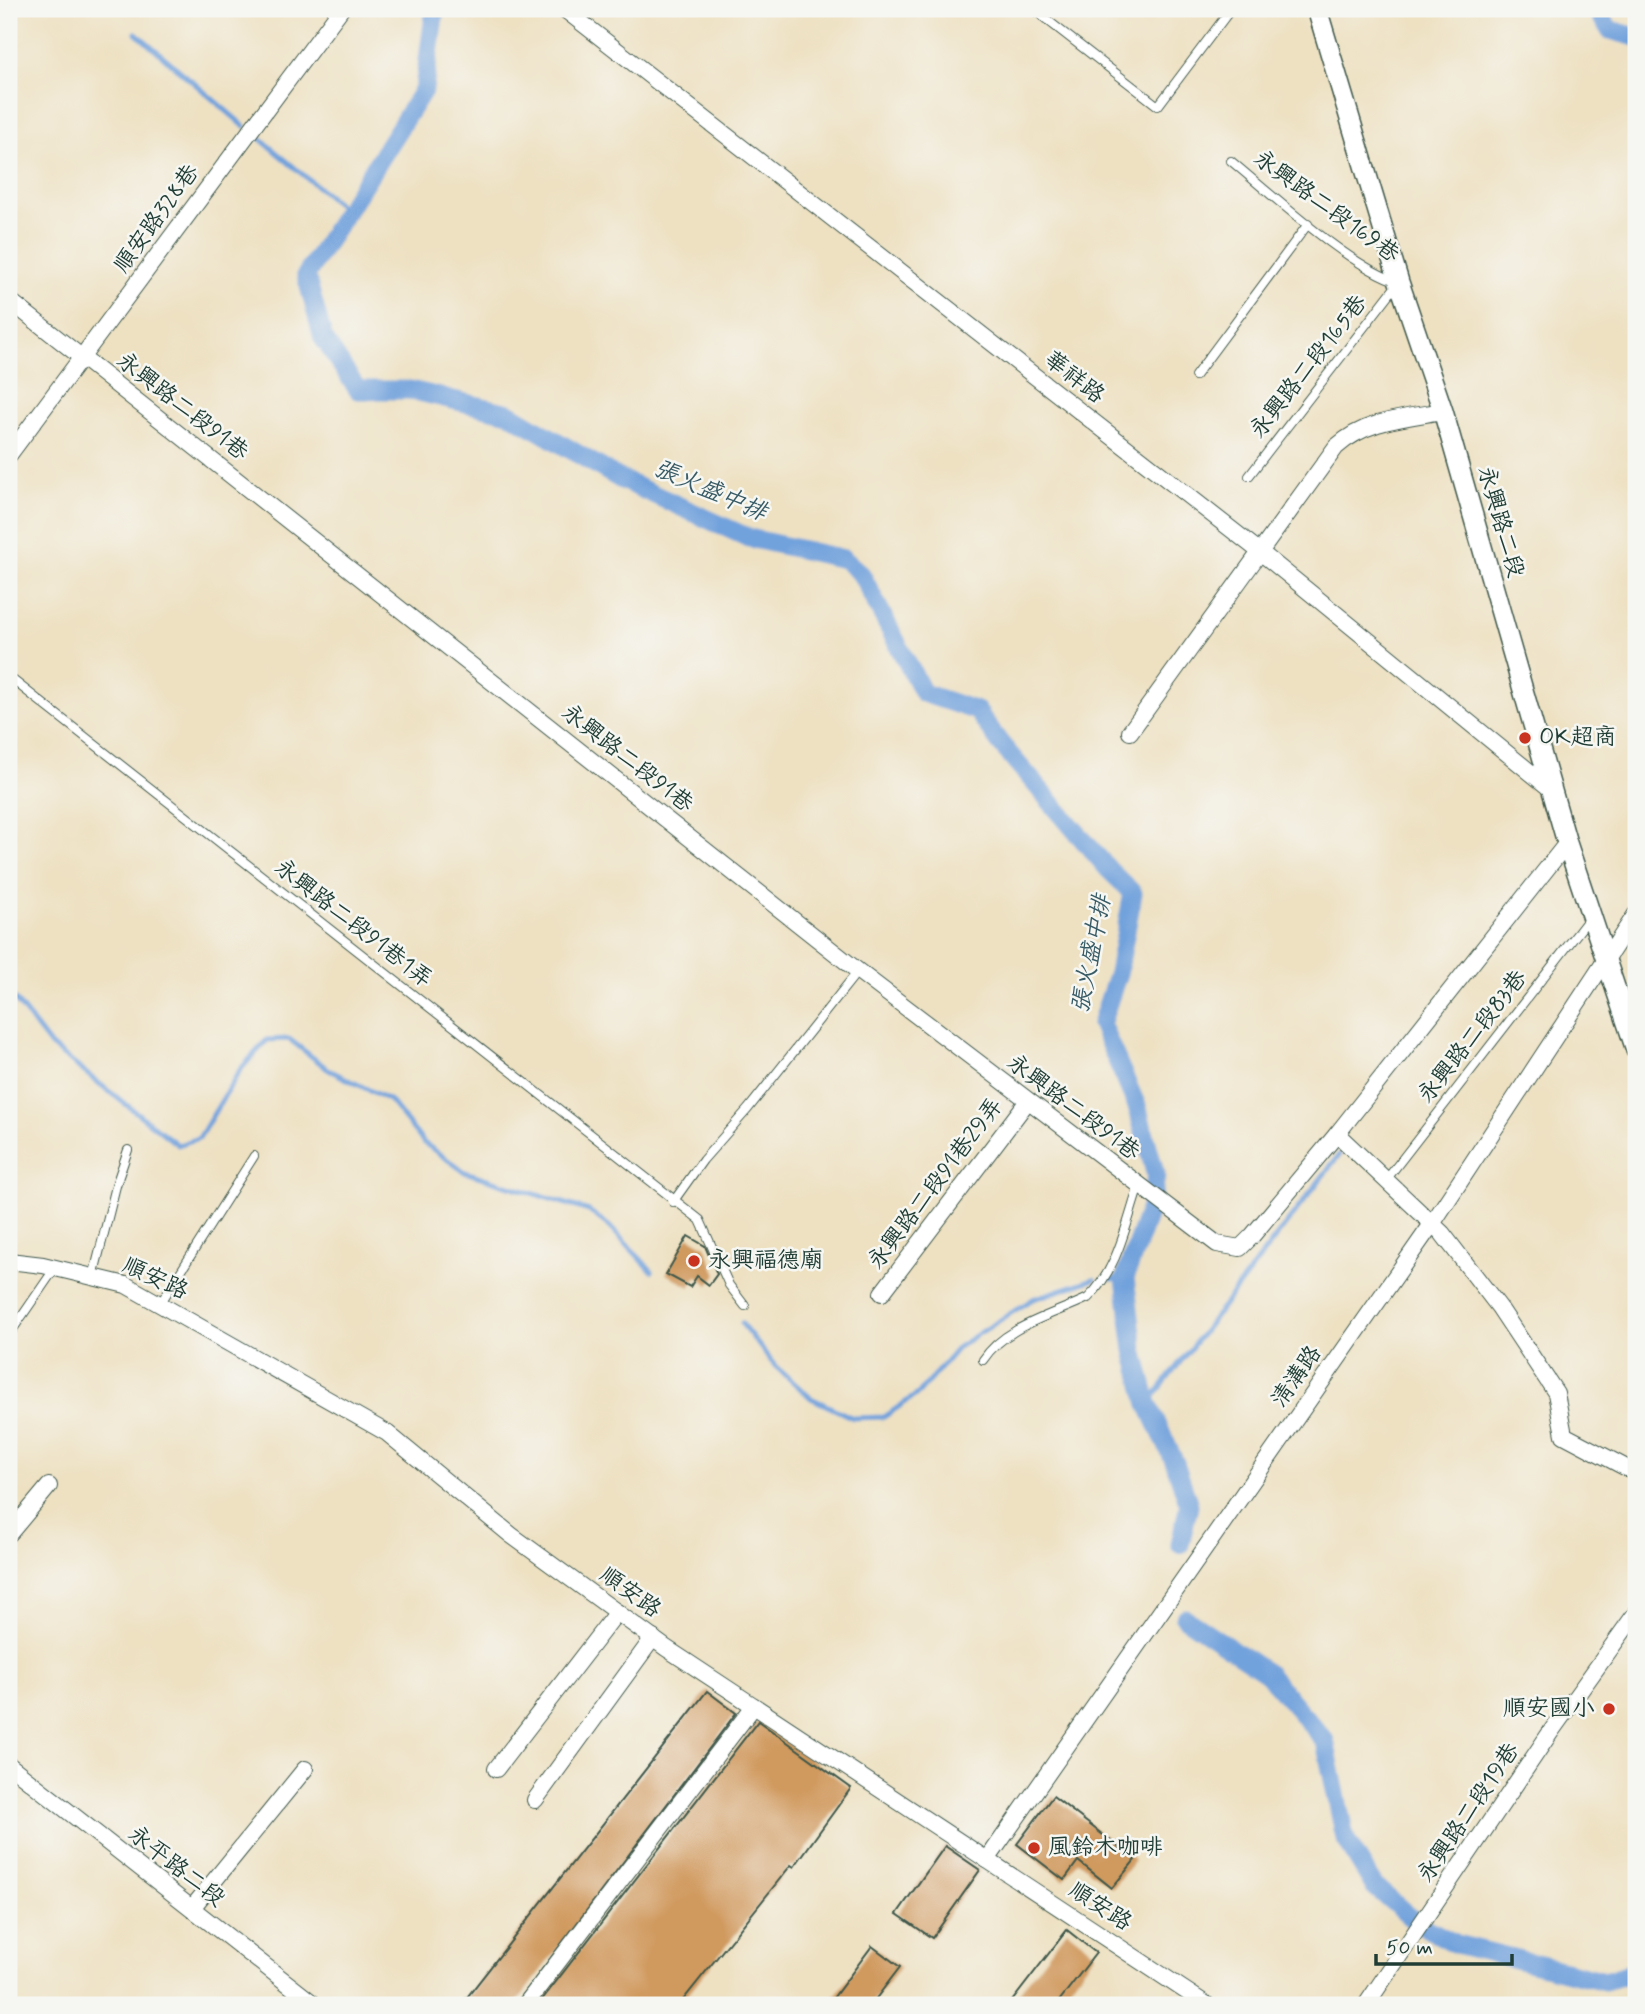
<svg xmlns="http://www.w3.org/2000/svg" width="1645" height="2014" font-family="Mynerve,'LXGW WenKai TC',sans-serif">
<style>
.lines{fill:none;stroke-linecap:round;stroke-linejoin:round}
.stream{stroke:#72a2dc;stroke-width:5}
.canal{stroke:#72a2dc;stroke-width:19}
.building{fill:#d0995d}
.service-casing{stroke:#3e5649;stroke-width:10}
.minor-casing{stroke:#3e5649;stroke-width:18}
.tertiary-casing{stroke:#3e5649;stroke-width:22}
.service{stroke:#fff;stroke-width:8}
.minor{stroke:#fff;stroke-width:16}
.tertiary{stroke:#fff;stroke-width:19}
.poi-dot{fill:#c8321e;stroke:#f6f6f2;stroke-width:2.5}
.labels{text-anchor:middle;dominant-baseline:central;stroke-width:5;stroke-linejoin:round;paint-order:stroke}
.street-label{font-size:23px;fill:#1f3d34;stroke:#f6f6f2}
.poi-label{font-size:23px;fill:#1f3d34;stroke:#f6f6f2;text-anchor:start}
.water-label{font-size:24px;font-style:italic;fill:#385b66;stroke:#f6f6f2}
</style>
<rect width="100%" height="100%" fill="#f6f6f2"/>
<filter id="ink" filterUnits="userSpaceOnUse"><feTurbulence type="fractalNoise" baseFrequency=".0143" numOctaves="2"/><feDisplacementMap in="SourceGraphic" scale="14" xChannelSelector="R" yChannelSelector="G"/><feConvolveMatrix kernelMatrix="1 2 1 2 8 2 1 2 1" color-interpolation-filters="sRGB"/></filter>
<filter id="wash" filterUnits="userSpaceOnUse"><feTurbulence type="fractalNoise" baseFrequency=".00686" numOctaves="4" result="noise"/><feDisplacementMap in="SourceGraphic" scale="28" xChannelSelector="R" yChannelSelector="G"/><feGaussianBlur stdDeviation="1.57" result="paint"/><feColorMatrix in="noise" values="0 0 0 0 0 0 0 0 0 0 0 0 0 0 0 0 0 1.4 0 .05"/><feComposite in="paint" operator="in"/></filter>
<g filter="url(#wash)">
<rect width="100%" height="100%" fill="#eee1c2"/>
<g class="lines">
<g class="stream">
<polyline points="136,33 244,126"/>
<polyline points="257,136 339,205 342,218"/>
<polyline points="9,996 14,998 51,1046 178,1145 199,1138 240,1070 267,1040 289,1039 329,1070 389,1100 424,1143 465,1172 589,1211 609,1226 652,1271"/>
<polyline points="1112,1279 1125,1278"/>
<polyline points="742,1324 775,1366 811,1398 853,1418 884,1417 919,1393 958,1347 1033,1299 1094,1279"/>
<polyline points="1148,1404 1339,1155"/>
</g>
<g class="canal">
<polyline points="435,9 424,89 306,275 323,338 358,390 410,390 509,413 620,479 749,538 844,559 861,574 923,693 977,711 1000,743 1109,870 1133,893 1118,973 1101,1024 1137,1106 1156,1176 1151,1205 1125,1278 1134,1350 1148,1404 1175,1463 1189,1505 1180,1544"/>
<polyline points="1596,9 1610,30 1636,37"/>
<polyline points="1185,1618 1267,1673 1325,1741 1345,1838 1374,1886 1417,1923 1456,1944 1605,1981 1636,1971"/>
</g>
</g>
<g id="blocks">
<g class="building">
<polygon points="688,1236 705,1246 717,1274 709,1285 697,1276 690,1287 666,1274"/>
<polygon points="707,1691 736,1713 515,2005 461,2005"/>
<polygon points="758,1721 851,1788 794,1867 791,1865 679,2005 538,2005"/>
<polygon points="1053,1796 1135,1860 1112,1888 1078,1861 1064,1880 1017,1844"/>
<polygon points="945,1846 980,1870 932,1938 897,1914"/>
<polygon points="1067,1930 1096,1953 1056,2005 1009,2005"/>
<polygon points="872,1946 900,1967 871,2005 828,2005"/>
</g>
</g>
</g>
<g filter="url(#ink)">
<use href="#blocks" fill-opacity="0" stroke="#3e5649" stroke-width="2"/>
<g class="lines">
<g class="service-casing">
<g id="service">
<polyline points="1033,9 1158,106 1231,9"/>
<path d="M1231,161C1271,194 1352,269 1399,282L1249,476"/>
<polyline points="1195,376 1308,224"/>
<polyline points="9,677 700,1220 729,1285 745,1306"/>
<polyline points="1386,1180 1590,917"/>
<polyline points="673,1202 703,1160 748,1109 858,971"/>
<polyline points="93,1277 117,1182 128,1150"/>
<polyline points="160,1304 254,1156"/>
<polyline points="9,1335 55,1268"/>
<path d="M983,1360C1005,1326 1053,1315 1088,1298C1118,1269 1126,1224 1139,1186"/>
</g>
</g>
<g class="minor-casing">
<g id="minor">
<polyline points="564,9 1259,551 1552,790"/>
<polyline points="9,300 858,971 1217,1244 1240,1248 1252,1236 1337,1134 1567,843"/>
<polyline points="9,455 341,9"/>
<path d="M1130,732L1336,447C1366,420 1404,418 1443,411"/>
<polyline points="1337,1134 1442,1233 1499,1307 1556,1393 1564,1435 1636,1473"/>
<polyline points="9,1261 43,1265 126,1285 387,1433 511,1535 666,1648 1207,2005"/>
<polyline points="882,1293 1027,1102"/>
<polyline points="9,1534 49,1486"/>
<polyline points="9,1765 315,2005"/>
<polyline points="496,1769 617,1612"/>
<polyline points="535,1800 653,1638"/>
<polyline points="987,1860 1432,1224 1636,914"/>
<polyline points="192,1908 305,1769"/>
<polyline points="525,2005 754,1706"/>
<polyline points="1366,2005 1552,1730 1636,1613"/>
</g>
</g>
<g class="tertiary-casing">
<polyline id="tertiary" points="1317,9 1399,282 1443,411 1567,843 1636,1050"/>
</g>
<use href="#service" class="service"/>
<use href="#minor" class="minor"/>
<use href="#tertiary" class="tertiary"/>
</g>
</g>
<g class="poi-dot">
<circle cx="1525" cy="738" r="7"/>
<circle cx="694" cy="1261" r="7"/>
<circle cx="1609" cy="1709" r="7"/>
<circle cx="1034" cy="1848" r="7"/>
</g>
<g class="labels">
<g class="street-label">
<text transform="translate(1326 207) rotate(36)">永興路二段169巷</text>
<text transform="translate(157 219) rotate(-54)">順安路328巷</text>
<text transform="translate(1309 367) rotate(-52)">永興路二段165巷</text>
<text transform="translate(1074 378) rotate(38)">華祥路</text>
<text transform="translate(182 407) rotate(38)">永興路二段91巷</text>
<text transform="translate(1500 522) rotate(74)">永興路二段</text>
<text transform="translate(627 759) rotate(38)">永興路二段91巷</text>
<text transform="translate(353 924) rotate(38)">永興路二段91巷1弄</text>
<text transform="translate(1473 1037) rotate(-52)">永興路二段83巷</text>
<text transform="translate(1073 1108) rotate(37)">永興路二段91巷</text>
<text transform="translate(936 1184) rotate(-53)">永興路二段91巷29弄</text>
<text transform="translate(155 1279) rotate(25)">順安路</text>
<text transform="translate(1297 1377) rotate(-55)">清溝路</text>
<text transform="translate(630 1593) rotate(36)">順安路</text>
<text transform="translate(1469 1813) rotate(-56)">永興路二段19巷</text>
<text transform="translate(176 1867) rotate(38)">永平路二段</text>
<text transform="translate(1100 1907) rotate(33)">順安路</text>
</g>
<g class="poi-label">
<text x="1539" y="738">OK超商</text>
<text x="708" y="1261">永興福德廟</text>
<text x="1595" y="1709" text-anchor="end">順安國小</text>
<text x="1048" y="1848">風鈴木咖啡</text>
</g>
<g class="water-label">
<text transform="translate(710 491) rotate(23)">張火盛中排</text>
<text transform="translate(1092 954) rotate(-79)">張火盛中排</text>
</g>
</g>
<rect width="1645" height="2014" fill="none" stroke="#f6f6f2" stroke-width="35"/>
<path d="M1376 1954v10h136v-10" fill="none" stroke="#1f3d34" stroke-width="3.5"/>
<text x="1386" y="1954" font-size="21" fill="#1f3d34" stroke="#f6f6f2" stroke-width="5" paint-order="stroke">50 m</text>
</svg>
